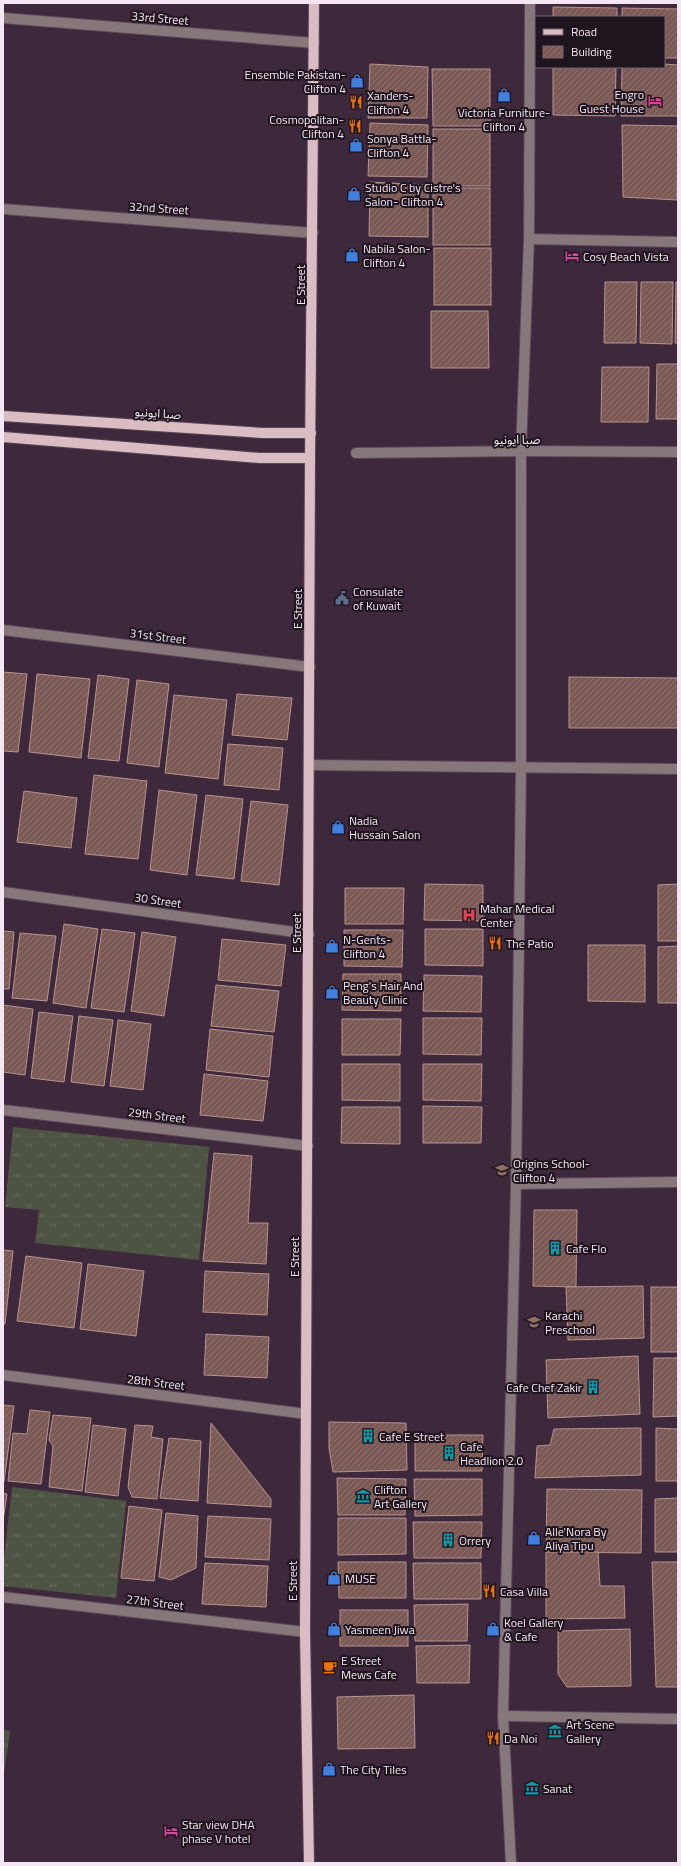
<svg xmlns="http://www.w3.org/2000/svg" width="681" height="1866" font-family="'Titillium Web','Noto Sans Arabic',sans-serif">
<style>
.grass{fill:url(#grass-tufts)}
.building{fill:url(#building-hatch);stroke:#b8938e}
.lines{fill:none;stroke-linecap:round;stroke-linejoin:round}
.minor-casing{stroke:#5b4659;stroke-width:12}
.major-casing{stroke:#5b4659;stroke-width:12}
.minor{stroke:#85777a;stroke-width:10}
.major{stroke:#dabcc3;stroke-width:10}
.labels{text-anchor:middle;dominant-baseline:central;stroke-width:4;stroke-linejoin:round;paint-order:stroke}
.street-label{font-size:12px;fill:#f4e6f3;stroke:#1f151e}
.poi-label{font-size:12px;fill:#f4e6f3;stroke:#1f151e;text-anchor:start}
</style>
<defs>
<pattern id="grass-tufts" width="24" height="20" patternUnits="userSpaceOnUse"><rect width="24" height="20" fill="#4d5443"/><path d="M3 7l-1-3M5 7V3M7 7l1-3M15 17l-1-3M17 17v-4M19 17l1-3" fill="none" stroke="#676d5f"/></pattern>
<pattern id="building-hatch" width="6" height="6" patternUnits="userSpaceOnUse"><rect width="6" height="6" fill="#7b5955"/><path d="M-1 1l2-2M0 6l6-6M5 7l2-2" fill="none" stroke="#8e716e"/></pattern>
</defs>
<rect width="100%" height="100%" fill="#3e283c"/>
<g class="grass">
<polygon points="13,1127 209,1147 199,1260 35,1243 39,1210 5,1207"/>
<polygon points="12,1487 126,1501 116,1598 3,1586 3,1567"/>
<polygon points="3,1730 10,1731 3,1781"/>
</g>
<g class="building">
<polygon points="553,7 617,8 617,17 553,17"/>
<polygon points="622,8 678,9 678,58 664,58 664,17 622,17"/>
<polygon points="370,64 428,67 427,118 368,118"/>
<polygon points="664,64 678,65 678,116 621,116 622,67 664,67"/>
<polygon points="553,67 616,67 615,116 553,115"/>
<polygon points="432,69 490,69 490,126 433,126"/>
<polygon points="370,123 428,125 427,177 368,176"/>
<polygon points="622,125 678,126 677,200 623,197"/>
<rect x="433" y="129" width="57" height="57"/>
<polygon points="370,182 428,185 428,237 369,236"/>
<rect x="433" y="188" width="57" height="57"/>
<rect x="434" y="248" width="57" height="57"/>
<polygon points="605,282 637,282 636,343 604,343"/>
<polygon points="641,282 673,282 672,344 640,343"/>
<polygon points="676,282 678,282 678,343 675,343"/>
<polygon points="431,311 488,311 489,368 431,368"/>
<polygon points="657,364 678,364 678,419 656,419"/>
<polygon points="602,367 649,367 648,422 601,422"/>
<polygon points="3,672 27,674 18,752 3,751"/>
<polygon points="37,674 90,679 81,758 29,752"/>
<polygon points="98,675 129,679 119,761 88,758"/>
<polygon points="569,677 678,678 678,728 569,728"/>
<polygon points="137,680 169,684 159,767 127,763"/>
<polygon points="237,694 292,698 287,740 232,735"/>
<polygon points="174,695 227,700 218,779 165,773"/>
<polygon points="228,744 283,748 279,790 224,785"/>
<polygon points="94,775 147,781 138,859 85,854"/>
<polygon points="159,790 197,795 187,875 150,870"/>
<polygon points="24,791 77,798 71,848 17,842"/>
<polygon points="206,795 243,799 234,879 196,875"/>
<polygon points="251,801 288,805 279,885 241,881"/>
<polygon points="425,884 483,885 483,921 424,920"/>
<polygon points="678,884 678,941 658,941 658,885"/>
<polygon points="345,888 404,888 403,924 345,924"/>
<polygon points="64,924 98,929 86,1008 53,1003"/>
<polygon points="102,929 135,933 124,1012 91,1008"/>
<polygon points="425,929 483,929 483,966 425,965"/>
<polygon points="344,930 403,930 402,967 344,966"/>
<polygon points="3,931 14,932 9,989 3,989"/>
<polygon points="142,932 176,937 164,1016 131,1011"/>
<polygon points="20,933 56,936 47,1001 12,998"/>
<polygon points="222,939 286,945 281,986 218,980"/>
<polygon points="588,945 645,945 645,1002 588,1001"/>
<polygon points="678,946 678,1003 658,1003 658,947"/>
<polygon points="343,974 401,974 401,1011 342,1010"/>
<polygon points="424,975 482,976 481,1012 423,1011"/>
<polygon points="216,985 279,991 274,1032 211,1026"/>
<polygon points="3,1005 33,1009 25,1075 3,1072"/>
<polygon points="39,1012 73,1016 64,1082 31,1078"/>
<polygon points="79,1016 113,1020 104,1086 71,1082"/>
<polygon points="423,1018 482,1018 481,1055 423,1054"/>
<polygon points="342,1019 401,1019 400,1055 342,1055"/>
<polygon points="118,1020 151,1024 143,1090 110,1086"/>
<polygon points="210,1029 273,1036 269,1077 206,1070"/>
<polygon points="342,1064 400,1064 400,1101 342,1100"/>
<polygon points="423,1064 482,1064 481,1101 423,1100"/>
<polygon points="204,1074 268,1081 263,1121 200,1115"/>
<polygon points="423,1106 482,1107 481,1143 423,1143"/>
<polygon points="342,1107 400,1107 400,1144 341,1143"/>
<polygon points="214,1153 252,1156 248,1223 268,1223 266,1264 203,1261"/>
<polygon points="534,1210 577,1210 576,1287 533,1286"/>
<polygon points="3,1250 13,1251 5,1324 3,1324"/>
<polygon points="26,1256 82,1263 74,1328 17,1321"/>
<polygon points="88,1264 144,1271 136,1336 80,1329"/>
<polygon points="205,1271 269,1274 267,1315 203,1312"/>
<polygon points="643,1286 644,1338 568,1340 566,1287"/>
<rect x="651" y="1287" width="27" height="65"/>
<polygon points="206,1334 269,1337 267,1378 204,1375"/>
<polygon points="638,1356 640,1414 548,1418 546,1360"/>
<polygon points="654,1358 678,1358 678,1416 653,1417"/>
<polygon points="3,1405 14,1406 4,1482 3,1482"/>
<polygon points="30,1410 50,1412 41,1484 8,1481 13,1433 27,1434"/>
<polygon points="53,1415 91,1418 82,1491 49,1487 53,1446 49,1440"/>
<polygon points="329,1422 406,1423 407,1470 333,1472 329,1448"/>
<polygon points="211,1423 271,1499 271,1507 207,1503"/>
<polygon points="93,1425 126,1429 118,1496 85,1492"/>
<polygon points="135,1425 153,1426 151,1437 163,1439 157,1499 132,1497 128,1487"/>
<polygon points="641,1428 641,1475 535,1478 537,1446 550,1445 554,1429"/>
<polygon points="656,1428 678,1429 678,1481 656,1481"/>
<polygon points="415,1435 483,1435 482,1471 415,1471"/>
<polygon points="169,1438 201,1441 198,1501 160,1498"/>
<polygon points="337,1478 406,1479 405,1515 338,1515"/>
<polygon points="414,1479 482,1479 482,1515 415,1516"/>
<polygon points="547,1489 642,1490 641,1553 546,1552"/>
<polygon points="3,1493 7,1494 3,1521"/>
<polygon points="678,1498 678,1552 655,1552 655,1499"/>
<polygon points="129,1506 162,1510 154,1581 121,1578"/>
<polygon points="166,1513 198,1516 196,1568 171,1580 159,1577"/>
<polygon points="208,1516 271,1519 269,1560 205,1557"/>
<polygon points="338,1518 406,1518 406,1554 338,1555"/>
<polygon points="413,1522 482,1522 481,1558 414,1558"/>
<polygon points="546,1552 598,1552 600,1586 624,1586 625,1618 546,1619"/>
<polygon points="338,1562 406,1562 406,1598 339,1598"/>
<polygon points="652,1562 678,1562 678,1687 656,1687"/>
<polygon points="205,1563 268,1566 266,1607 202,1604"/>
<polygon points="413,1563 481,1563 481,1599 414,1599"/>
<polygon points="468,1604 467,1641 415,1641 414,1605"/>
<rect x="340" y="1610" width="68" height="36"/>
<polygon points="630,1629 631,1686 567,1687 558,1674 558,1631"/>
<polygon points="470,1645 469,1683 417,1683 416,1646"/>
<polygon points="414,1695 415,1748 338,1749 337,1697"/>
</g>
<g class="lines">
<g class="minor-casing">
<g id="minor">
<polyline points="3,18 314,43"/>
<polyline points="3,209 313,233"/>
<polyline points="529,239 678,242"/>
<polyline points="356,453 521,451 678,452"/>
<polyline points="3,630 310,667"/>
<polyline points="310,765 678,769"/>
<polyline points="3,892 309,934"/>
<polyline points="3,1110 308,1146"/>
<polyline points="516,1184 678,1182"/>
<polyline points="3,1375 306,1414"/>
<polyline points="3,1597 305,1632"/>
<polyline points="503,1716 678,1719"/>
<polyline points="511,1863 503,1716 516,1184 521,768 521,451 529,239 530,3"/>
</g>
</g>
<g class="major-casing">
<g id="major">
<polyline points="3,416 263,433 311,433"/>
<polyline points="3,437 260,458 310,458"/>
<polyline points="309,1863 305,1632 310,458 314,3"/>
</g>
</g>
<use href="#minor" class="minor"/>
<use href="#major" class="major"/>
</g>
<defs>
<g id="shop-bare" transform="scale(1.08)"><path d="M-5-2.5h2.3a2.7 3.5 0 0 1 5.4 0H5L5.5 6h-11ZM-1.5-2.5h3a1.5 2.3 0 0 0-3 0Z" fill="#3f7fe0" stroke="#1f151e" stroke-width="2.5" paint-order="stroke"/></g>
<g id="hotel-bare" transform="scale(1.08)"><path d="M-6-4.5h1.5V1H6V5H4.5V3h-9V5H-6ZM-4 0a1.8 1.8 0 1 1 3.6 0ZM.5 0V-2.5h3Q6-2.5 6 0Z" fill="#d1479c" stroke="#1f151e" stroke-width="2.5" paint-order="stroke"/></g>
<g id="restaurant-bare" transform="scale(1.08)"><path d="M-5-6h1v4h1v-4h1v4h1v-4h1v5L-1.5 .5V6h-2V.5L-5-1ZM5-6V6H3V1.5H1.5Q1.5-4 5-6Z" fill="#e8710a" stroke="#1f151e" stroke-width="2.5" paint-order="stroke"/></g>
<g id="civic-bare" transform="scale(1.08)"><path d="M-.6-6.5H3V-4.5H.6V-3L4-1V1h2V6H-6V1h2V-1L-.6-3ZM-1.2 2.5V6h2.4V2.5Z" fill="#5c6f8a" stroke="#1f151e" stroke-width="2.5" paint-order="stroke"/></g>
<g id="hospital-bare" transform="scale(1.08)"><path d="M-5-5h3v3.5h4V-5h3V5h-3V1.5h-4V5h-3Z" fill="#e0444e" stroke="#1f151e" stroke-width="2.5" paint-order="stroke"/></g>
<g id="school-bare" transform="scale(1.08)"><path d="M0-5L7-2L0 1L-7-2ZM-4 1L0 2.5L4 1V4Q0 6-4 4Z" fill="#8d6e63" stroke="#1f151e" stroke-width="2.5" paint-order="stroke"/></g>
<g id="building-bare" transform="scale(1.08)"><path d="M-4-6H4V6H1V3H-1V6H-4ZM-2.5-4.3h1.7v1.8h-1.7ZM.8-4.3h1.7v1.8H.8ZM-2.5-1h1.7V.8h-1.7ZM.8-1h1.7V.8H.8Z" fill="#0f9aa8" stroke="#1f151e" stroke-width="2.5" paint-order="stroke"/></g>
<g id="museum-bare" transform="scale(1.08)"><path d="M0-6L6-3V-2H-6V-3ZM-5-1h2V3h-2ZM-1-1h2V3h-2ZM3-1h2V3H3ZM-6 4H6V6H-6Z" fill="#0f9aa8" stroke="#1f151e" stroke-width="2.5" paint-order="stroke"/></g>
<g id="cafe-bare" transform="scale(1.08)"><path d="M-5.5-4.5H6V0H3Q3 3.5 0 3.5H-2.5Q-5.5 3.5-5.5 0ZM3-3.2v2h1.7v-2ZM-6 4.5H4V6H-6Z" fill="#e8710a" stroke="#1f151e" stroke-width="2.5" paint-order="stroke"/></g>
</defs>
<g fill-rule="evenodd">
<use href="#shop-bare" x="357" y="81"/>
<use href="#shop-bare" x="504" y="95"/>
<use href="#hotel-bare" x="655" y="101"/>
<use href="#restaurant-bare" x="356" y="102"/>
<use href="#restaurant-bare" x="355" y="126"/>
<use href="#shop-bare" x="356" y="145"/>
<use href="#shop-bare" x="354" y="194"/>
<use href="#shop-bare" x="352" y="255"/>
<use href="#hotel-bare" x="572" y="256"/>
<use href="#civic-bare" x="342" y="598"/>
<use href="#shop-bare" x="338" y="827"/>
<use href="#hospital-bare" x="469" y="915"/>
<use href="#restaurant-bare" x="495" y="943"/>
<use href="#shop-bare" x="332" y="946"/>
<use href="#shop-bare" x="332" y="992"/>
<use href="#school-bare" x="502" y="1170"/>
<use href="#building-bare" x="555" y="1248"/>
<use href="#school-bare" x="534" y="1322"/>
<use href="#building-bare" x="593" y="1387"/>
<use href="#building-bare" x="368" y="1436"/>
<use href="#building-bare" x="449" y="1453"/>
<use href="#museum-bare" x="363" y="1496"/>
<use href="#shop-bare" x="534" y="1538"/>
<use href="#building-bare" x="448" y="1540"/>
<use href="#shop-bare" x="334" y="1578"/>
<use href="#restaurant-bare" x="489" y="1591"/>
<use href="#shop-bare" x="334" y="1629"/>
<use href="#shop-bare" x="493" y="1629"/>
<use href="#cafe-bare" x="330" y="1667"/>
<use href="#museum-bare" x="555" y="1731"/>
<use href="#restaurant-bare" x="493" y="1738"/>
<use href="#shop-bare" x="329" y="1769"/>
<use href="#museum-bare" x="532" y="1788"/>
<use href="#hotel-bare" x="171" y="1831"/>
</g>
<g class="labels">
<g class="street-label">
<text transform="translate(160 18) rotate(5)">33rd Street</text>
<text transform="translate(159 208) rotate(4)">32nd Street</text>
<text transform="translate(300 285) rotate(-90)">E Street</text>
<text transform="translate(158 413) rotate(4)">صبا ایونیو</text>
<text x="517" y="439">صبا ایونیو</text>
<text transform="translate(297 609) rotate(-90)">E Street</text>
<text transform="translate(158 636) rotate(7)">31st Street</text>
<text transform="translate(158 900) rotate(8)">30 Street</text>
<text transform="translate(296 933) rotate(-90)">E Street</text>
<text transform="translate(157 1115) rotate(7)">29th Street</text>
<text transform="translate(294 1257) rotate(-90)">E Street</text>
<text transform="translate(156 1382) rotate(7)">28th Street</text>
<text transform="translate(292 1581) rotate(-90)">E Street</text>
<text transform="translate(155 1602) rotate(7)">27th Street</text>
</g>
<g class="poi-label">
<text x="346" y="74" text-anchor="end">Ensemble Pakistan-<tspan x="346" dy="14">Clifton 4</tspan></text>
<text x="644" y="94" text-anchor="end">Engro<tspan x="644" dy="14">Guest House</tspan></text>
<text x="367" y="95">Xanders-<tspan x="367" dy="14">Clifton 4</tspan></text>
<text x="504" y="112" text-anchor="middle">Victoria Furniture-<tspan x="504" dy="14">Clifton 4</tspan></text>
<text x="344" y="119" text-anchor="end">Cosmopolitan-<tspan x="344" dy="14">Clifton 4</tspan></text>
<text x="367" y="138">Sonya Battla-<tspan x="367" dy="14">Clifton 4</tspan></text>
<text x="365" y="187">Studio C by Cistre's<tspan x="365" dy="14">Salon- Clifton 4</tspan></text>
<text x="363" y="248">Nabila Salon-<tspan x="363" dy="14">Clifton 4</tspan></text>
<text x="583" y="256">Cosy Beach Vista</text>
<text x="353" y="591">Consulate<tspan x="353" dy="14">of Kuwait</tspan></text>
<text x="349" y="820">Nadia<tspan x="349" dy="14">Hussain Salon</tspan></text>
<text x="480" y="908">Mahar Medical<tspan x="480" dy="14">Center</tspan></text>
<text x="343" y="939">N-Gents-<tspan x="343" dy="14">Clifton 4</tspan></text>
<text x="506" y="943">The Patio</text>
<text x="343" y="985">Peng's Hair And<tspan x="343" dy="14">Beauty Clinic</tspan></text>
<text x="513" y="1163">Origins School-<tspan x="513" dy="14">Clifton 4</tspan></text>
<text x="566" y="1248">Cafe Flo</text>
<text x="545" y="1315">Karachi<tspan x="545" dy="14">Preschool</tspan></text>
<text x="582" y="1387" text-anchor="end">Cafe Chef Zakir</text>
<text x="379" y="1436">Cafe E Street</text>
<text x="460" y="1446">Cafe<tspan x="460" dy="14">Headlion 2.0</tspan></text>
<text x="374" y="1489">Clifton<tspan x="374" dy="14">Art Gallery</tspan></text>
<text x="545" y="1531">Alle'Nora By<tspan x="545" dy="14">Aliya Tipu</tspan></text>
<text x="459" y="1540">Orrery</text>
<text x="345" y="1578">MUSE</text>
<text x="500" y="1591">Casa Villa</text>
<text x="504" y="1622">Koel Gallery<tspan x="504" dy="14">&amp; Cafe</tspan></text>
<text x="345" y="1629">Yasmeen Jiwa</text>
<text x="341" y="1660">E Street<tspan x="341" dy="14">Mews Cafe</tspan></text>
<text x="566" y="1724">Art Scene<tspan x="566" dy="14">Gallery</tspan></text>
<text x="504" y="1738">Da Noi</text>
<text x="340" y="1769">The City Tiles</text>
<text x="543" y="1788">Sanat</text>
<text x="182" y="1824">Star view DHA<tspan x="182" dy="14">phase V hotel</tspan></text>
</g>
</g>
<rect width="681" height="1866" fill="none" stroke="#f4e6f3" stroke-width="8"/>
<rect x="535" y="16" width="130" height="52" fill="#1f151e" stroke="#746973"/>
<rect x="543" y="29" width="20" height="6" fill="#dabcc3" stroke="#746973"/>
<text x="571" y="36" font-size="12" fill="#f4e6f3">Road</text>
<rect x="543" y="46" width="20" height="12" fill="url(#building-hatch)" stroke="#746973"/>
<text x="571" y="56" font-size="12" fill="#f4e6f3">Building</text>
</svg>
